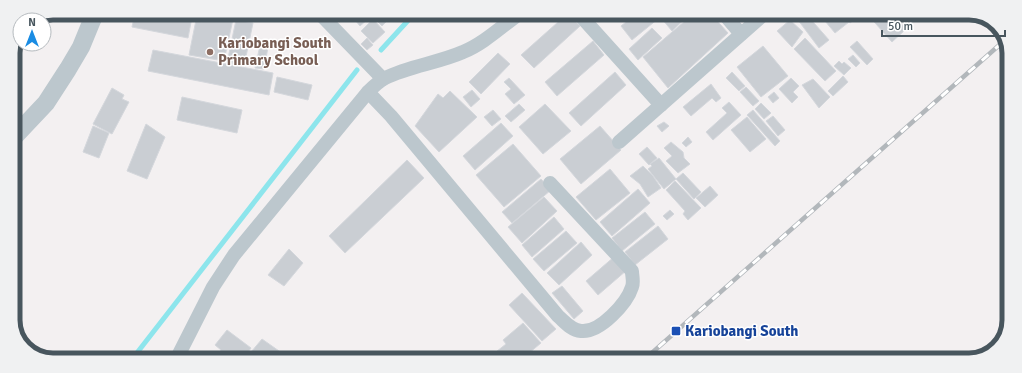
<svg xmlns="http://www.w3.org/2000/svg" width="1022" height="373" font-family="Signika,sans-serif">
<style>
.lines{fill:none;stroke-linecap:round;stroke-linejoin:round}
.stream{stroke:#8de5ec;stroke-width:5}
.building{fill:#caced3;stroke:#d4d7dc}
.minor{stroke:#bcc7cd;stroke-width:14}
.tertiary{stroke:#bcc7cd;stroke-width:18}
.rail-casing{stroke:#b2b7bb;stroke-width:4.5}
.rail{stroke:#fff;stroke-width:3;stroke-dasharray:9;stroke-linecap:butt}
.education-dot{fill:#8d6e63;stroke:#fff;stroke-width:1.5}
.transit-dot{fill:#1a4fb4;stroke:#fff;stroke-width:1.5}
.labels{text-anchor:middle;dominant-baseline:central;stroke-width:3;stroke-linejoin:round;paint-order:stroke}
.education-label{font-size:15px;font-weight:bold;fill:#785e54;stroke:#fff;text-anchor:start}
.transit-label{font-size:15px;font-weight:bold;fill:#164399;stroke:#fff;text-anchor:start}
.rim{fill:none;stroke:#48565e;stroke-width:5}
</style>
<rect width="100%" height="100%" fill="#f3f0f1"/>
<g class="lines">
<g class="stream">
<polyline points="381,50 414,14"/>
<polyline points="133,358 357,70"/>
</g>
</g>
<g class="building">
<polygon points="135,13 201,13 200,19 192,17 188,38 132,27"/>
<polygon points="204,13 233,19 224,61 189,55 196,20 202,22"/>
<polygon points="363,14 368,19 360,26 355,20"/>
<polygon points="383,14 394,14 382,26 376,20"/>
<polygon points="567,14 569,14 580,26 534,68 521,55"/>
<polygon points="636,14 664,14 632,40 621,26"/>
<polygon points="668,14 690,14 672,31 662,19"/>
<polygon points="693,14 711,14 728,33 668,88 643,57"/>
<polygon points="797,15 807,15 829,40 819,48 795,16"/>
<polygon points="820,15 843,15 849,22 835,33"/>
<polygon points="844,15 860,15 850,23"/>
<polygon points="868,15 893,15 906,29 892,42"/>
<polygon points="373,19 385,32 373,43 361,31"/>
<polygon points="236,20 253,23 244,66 227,63"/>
<polygon points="790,20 803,32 792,47 777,31"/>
<polygon points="652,28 662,38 638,60 629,49"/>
<polygon points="367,38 373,45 367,50 361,44"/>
<polygon points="805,38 836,71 825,81 794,49"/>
<polygon points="261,41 269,42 264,69 255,68"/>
<polygon points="593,41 604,55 557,96 545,82"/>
<polygon points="857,41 873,59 867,65 850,47"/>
<polygon points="763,46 788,76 761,97 737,67"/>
<polygon points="153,50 273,73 269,95 148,71"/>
<polygon points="498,53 510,64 481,94 469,82"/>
<polygon points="853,55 860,63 856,67 848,59"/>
<polygon points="839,61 842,64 844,62 851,68 844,75 834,66"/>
<polygon points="615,72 626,85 581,126 569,113"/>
<polygon points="732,72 745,86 739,91 726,78"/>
<polygon points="843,76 848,82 833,96 828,91"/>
<polygon points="277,77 312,85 308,100 274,92"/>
<polygon points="509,78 525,95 514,104 505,94 511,89 504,82"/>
<polygon points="791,78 799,86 793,92 798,97 792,103 779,89"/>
<polygon points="813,79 830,97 819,108 802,85"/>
<polygon points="711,84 721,98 716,102 712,98 691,116 683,107"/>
<polygon points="746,87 759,101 753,106 740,92"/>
<polygon points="112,88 124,95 122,99 129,102 112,134 93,124"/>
<polygon points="472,90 480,99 471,107 463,97"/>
<polygon points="450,91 477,117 439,152 415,126 438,94 443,98"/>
<polygon points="774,92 779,98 773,103 768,97"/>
<polygon points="182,97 242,110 237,133 177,120"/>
<polygon points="729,102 741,115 713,140 706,132 727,113 722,108"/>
<polygon points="761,103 771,113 764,119 755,109"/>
<polygon points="519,104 525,110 511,122 505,116"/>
<polygon points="545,104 571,131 543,154 519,127"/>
<polygon points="493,110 501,119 492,126 484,117"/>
<polygon points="753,110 780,141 775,146 747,115"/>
<polygon points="773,116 785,130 778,136 766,121"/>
<polygon points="747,117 766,139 750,152 731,130"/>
<polygon points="664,122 669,126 662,132 657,126"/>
<polygon points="501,123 513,136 475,170 463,156"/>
<polygon points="146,124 165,137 147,179 127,171"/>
<polygon points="93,126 109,133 99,158 83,152"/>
<polygon points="600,126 621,150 581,184 560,159"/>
<polygon points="688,137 692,142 686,147 682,143"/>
<polygon points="671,142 683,152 684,158 690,164 678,173 666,161 672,156 664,148"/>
<polygon points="513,144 541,176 504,207 476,175"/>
<polygon points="647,147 657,158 649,165 639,154"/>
<polygon points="659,158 676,179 664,189 648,169 652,166 650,164"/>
<polygon points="407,160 424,178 345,253 329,236"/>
<polygon points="643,166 653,176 661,188 648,197 640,184 630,176"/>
<polygon points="610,169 630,193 596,220 576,197"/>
<polygon points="683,173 701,192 694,199 676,179"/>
<polygon points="541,179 551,190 512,223 502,212"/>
<polygon points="675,181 701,208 688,220 683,214 685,211 666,190"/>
<polygon points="710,186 718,195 705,207 696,198"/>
<polygon points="638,189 650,203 612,236 600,222"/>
<polygon points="544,197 557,211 522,243 508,227"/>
<polygon points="670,210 674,214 667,220 663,216"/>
<polygon points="645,212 655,224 622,251 612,238"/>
<polygon points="554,217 564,229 532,257 522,245"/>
<polygon points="658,226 668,239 635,265 625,252"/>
<polygon points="566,231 577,243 544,271 533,259"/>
<polygon points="581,242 592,255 559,285 547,273"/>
<polygon points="289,249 303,263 284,286 268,275"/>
<polygon points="615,256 627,270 598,295 586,281"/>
<polygon points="562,286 583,311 574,319 552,293"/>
<polygon points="522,293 556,329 542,341 509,305"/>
<polygon points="523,323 541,343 522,359 487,359 506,344 503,340"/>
<polygon points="227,330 251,348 244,358 221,358 217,355 221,350 215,345"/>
<polygon points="262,339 289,358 246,358"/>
</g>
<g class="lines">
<g class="minor">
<polyline points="320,14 383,79"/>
<polyline points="579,14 661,105"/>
<polyline points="724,14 741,34"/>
<path d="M368,92L391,116L558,316C565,322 571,330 581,331C600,333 627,303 632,287C634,282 632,276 632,271L550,183"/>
<polyline points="619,142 763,15"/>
<path d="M177,358L213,287L234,255L368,92C373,87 379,81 385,78C409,66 438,63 463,52C483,44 501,27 519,14"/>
</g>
<polyline class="tertiary" points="13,138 46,103 68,69 81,47 95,13"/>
<g class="rail-casing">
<polyline id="rail" points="645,359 1005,40"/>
</g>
<use href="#rail" class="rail"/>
</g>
<circle class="education-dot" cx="210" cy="52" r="4"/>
<rect class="transit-dot" x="671" y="326" width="10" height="10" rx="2"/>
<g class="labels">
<g class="education-label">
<text x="218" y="43">Kariobangi South<tspan x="218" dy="17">Primary School</tspan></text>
</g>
<g class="transit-label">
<text x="685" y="331">Kariobangi South</text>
</g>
</g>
<path d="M0 0H1022V373H0ZM53 20H969A33 33 0 0 1 1002 53V320A33 33 0 0 1 969 353H53A33 33 0 0 1 20 320V53A33 33 0 0 1 53 20Z" fill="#f0f1f2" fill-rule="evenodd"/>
<path class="rim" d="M53 20H969A33 33 0 0 1 1002 53V320A33 33 0 0 1 969 353H53A33 33 0 0 1 20 320V53A33 33 0 0 1 53 20Z"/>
<g transform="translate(32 32)"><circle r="19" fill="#ffffff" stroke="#b6bbbf"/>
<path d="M0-3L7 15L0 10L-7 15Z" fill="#1a8ce3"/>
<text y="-6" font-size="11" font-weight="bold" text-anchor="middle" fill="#48565e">N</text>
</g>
<path d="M882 30v6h123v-6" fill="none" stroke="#48565e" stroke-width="2"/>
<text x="888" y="30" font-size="12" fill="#48565e" stroke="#ffffff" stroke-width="3" paint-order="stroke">50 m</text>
</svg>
